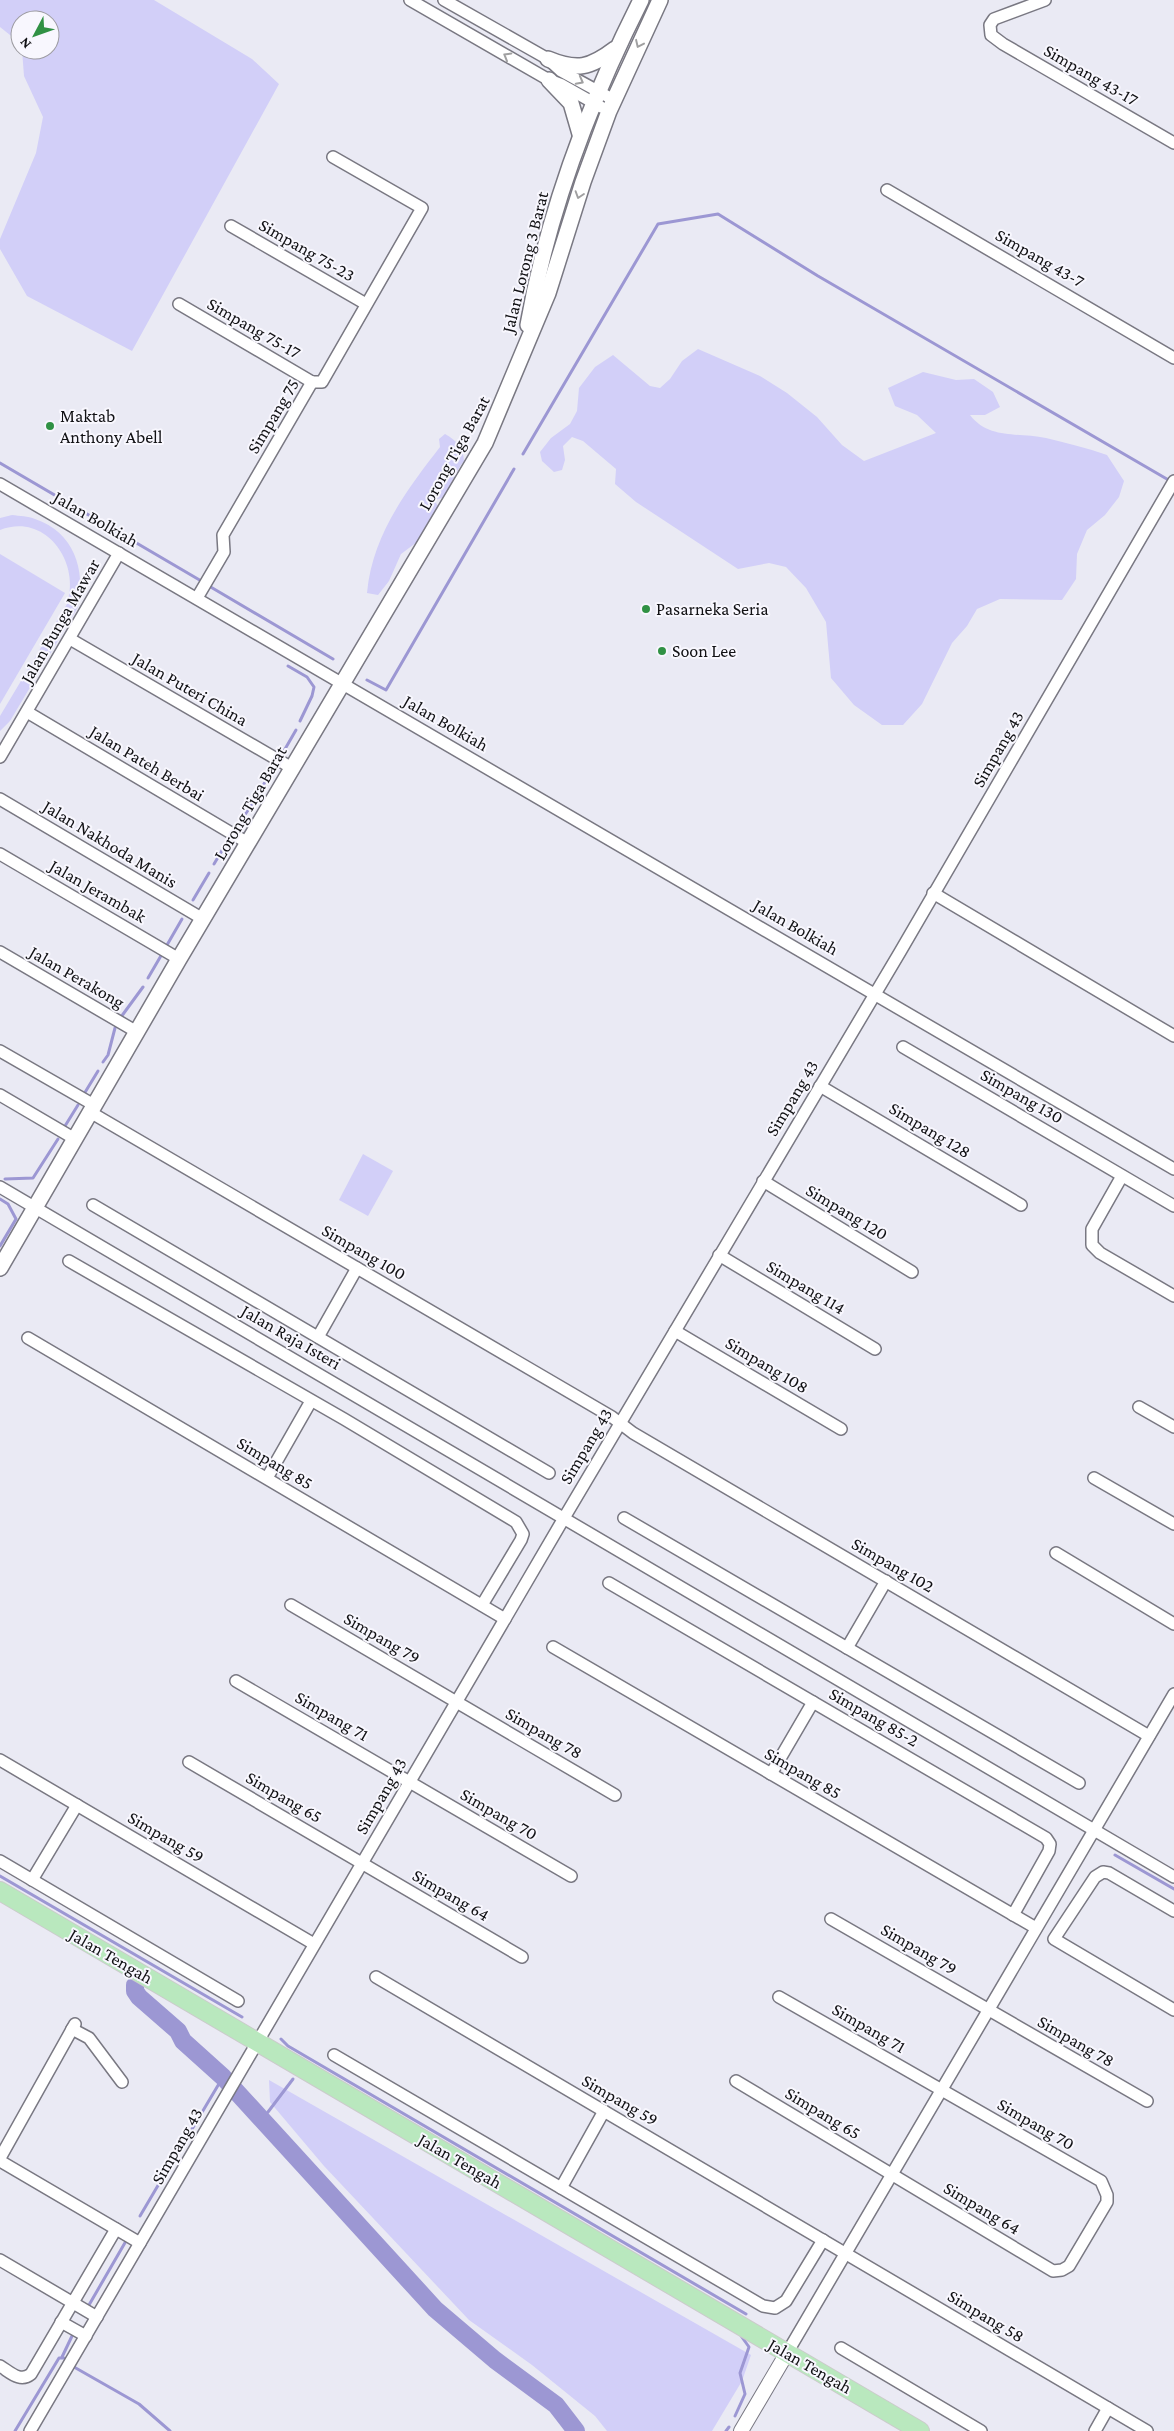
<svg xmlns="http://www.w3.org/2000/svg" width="1174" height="2431" font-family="'Crimson Pro',serif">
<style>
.green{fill:#d2cff8}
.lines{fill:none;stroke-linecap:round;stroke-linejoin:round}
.stream{stroke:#9c97d3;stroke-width:3}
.river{stroke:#9c97d3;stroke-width:18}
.minor-casing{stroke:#797882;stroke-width:14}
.tertiary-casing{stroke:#797882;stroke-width:16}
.secondary-casing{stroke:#797882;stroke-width:18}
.primary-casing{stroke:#cbcbcb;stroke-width:20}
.minor{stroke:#fff;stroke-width:11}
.tertiary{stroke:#fff;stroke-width:14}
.secondary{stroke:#fff;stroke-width:15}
.primary{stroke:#b9e8be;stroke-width:18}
.oneway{stroke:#a0a0a1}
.poi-dot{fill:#309144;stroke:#f8f7fe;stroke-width:2}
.labels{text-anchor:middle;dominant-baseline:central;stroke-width:4;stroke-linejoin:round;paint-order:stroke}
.street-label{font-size:18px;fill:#111114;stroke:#f8f7fe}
.poi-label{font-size:18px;fill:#111114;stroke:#f8f7fe;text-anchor:start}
</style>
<rect width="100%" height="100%" fill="#eaeaf4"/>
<g class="green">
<polygon points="0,0 154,0 252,59 279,84 132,351 27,296 0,249 0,239 36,153 43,117 24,76 22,50 50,50 50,20 20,20 20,43 0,27"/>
<path d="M698,349L760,376L787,393L817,417L842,445L864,461L936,433L917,415L895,406L888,388L923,372L956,380L974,379L993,392L1000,407L985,415H970C989,440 1019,432 1046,438C1066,443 1087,448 1107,455L1124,481L1119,497L1105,515L1087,530L1077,554L1076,579L1062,600L1000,599L977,609L967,626L952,643L922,704L903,725H882L854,705L831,678L826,622L806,588L786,567L769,563L738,569L636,502L615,484L616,469L583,441L572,437L563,446L565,460L562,470L554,472L542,461L540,452L551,438L570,424L577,411L579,388L595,367L613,355L650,386L660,388L670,379L682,361Z"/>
<path d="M445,434C457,441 463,447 464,461C454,473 452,486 442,498L434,500L440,509L425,536L401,554L389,581L378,595L367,593C372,536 406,491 440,447L439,439Z"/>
<path d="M12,515C20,516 28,516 35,519C74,532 86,570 78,607L10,721L0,731V716L67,604C81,563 46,512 0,530V518Z"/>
<polygon points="0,554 65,593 0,704"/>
<polygon points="363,1154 393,1171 368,1216 339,1200"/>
<polygon points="269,2080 751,2355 742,2381 712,2431 607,2431 595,2416 532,2365 469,2320 324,2166 270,2102"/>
</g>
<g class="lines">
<g class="stream">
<polyline points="523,454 658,224 718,214 818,276 1172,482"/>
<polyline points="0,463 203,582"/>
<polyline points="209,586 333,659"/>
<polyline points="288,666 307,677 314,687 312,696 300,721"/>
<polyline points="367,680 386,690 514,469"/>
<polyline points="281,756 296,730"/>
<polyline points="258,794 274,767"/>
<polyline points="235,829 253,803"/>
<polyline points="214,864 230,837"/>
<polyline points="193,900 209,873"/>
<polyline points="167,945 182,919"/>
<polyline points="148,978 162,954"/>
<polyline points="121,1017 143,987"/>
<polyline points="103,1062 108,1055 115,1028"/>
<polyline points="84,1094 98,1071"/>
<polyline points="65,1126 78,1105"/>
<polyline points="5,1179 33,1178 58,1139"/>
<polyline points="0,1199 8,1204 16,1219 0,1246"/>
<polyline points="1115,1855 1174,1889"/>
<polyline points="0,1876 242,2017"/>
<polyline points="281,2039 288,2046 746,2314"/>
<polyline points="261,2119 268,2112 293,2079"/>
<polyline points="179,2151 223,2077"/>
<polyline points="140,2216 173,2160"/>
<polyline points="89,2305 126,2241"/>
<polyline points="62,2357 73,2334"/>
<polyline points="74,2367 139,2404 170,2431"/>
<polyline points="735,2416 745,2394 740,2373 749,2347 739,2333"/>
<polyline points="15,2431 59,2358 64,2358"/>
<polyline points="726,2431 729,2427"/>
</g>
<polyline class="river" points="135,1985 135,1991 139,1997 178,2031 183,2041 223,2077 435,2309 495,2360 556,2405 576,2431"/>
<g class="minor-casing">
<g id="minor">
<polyline points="410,0 549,80 562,85 601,107"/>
<polyline points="444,0 548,59 561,71 614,100"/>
<polyline points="1045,0 994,19 990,25 991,35 1003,44 1174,143"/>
<polyline points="887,190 1174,358"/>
<polyline points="231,226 366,304"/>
<polyline points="179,304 312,382"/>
<polyline points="312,382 322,382 422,208 333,157"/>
<polyline points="0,484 1174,1169"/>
<polyline points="197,598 224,552 223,535 312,382"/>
<polyline points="70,639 292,768"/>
<polyline points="27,712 248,843"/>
<polyline points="0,757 119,553"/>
<polyline points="0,799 203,919"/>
<polyline points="0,854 179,959"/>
<polyline points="933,893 1174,1036"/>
<polyline points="0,952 137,1032"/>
<polyline points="903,1047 1174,1206"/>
<polyline points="0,1051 94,1105"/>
<polyline points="820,1086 1021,1205"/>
<polyline points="0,1095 75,1139"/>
<polyline points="90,1112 612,1417 633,1433 1149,1736"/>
<polyline points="1122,1176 1092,1229 1092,1245 1100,1253 1174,1296"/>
<polyline points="763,1181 912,1272"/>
<polyline points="0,1187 1174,1877"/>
<polyline points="93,1205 549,1473"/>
<polyline points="719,1255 875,1349"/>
<polyline points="69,1261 344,1419 516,1522 523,1534 521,1540 482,1605"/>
<polyline points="675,1331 841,1429"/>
<polyline points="318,1337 357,1268"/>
<polyline points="28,1338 505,1619"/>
<polyline points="1139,1407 1174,1427"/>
<polyline points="267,1478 311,1401"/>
<polyline points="1094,1478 1174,1524"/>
<polyline points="624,1518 1079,1783"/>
<polyline points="1056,1553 1174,1624"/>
<polyline points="609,1583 1046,1838 1050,1844 1049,1851 1013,1915"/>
<polyline points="291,1605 615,1795"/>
<polyline points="553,1647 1036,1928"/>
<polyline points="847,1648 886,1581"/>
<polyline points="236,1681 571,1876"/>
<polyline points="0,1760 314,1944"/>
<polyline points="189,1762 522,1957"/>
<polyline points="771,1774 813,1702"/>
<polyline points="0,1861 238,2001"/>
<polyline points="32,1880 77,1805"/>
<polyline points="1174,1911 1109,1873 1103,1872 1095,1877 1054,1939 1174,2010"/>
<polyline points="831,1919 1147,2101"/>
<polyline points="376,1977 1147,2431"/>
<polyline points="72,2029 89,2038 122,2082"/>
<polyline points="334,2055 763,2306 775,2308 786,2301 823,2240"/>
<polyline points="736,2081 1053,2271 1062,2270 1069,2266 1107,2202 1107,2195 1101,2181 779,1997"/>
<polyline points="0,2158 75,2024"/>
<polyline points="0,2161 140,2243"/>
<polyline points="561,2188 604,2111"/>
<polyline points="0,2260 97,2317"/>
<polyline points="61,2322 86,2336"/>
<polyline points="841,2348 981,2431"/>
<polyline points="787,2353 1174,1694"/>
<path d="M0,2366C10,2372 20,2383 31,2374L116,2229"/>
<polyline points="30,2431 564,1518 900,952 1174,481"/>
<polyline points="1095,2431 1108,2408"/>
</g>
</g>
<g class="tertiary-casing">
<polyline id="tertiary" points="741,2431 787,2353"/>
</g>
<g class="secondary-casing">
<g id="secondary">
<path d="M548,59C577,71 590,68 615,49"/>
<polyline points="549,80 571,103 580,134"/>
<path d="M528,325C548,211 589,103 641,0"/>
<polyline points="0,1268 179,959 485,443 548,293 583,182 609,111 660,0"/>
</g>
</g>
<g class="primary-casing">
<polyline id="primary" points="0,1891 920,2431"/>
</g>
<use href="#minor" class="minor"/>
<use href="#tertiary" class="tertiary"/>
<use href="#secondary" class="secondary"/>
<use href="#primary" class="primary"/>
</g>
<defs><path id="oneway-chevron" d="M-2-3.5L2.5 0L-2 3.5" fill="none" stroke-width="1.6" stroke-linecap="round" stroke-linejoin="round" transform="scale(1.25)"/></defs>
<g class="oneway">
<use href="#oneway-chevron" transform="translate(639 44) rotate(115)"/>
<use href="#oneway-chevron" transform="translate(507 56) rotate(-150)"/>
<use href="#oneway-chevron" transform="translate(580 81) rotate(28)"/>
<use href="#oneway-chevron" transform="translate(579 195) rotate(108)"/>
</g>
<g class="poi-dot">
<circle cx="50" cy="426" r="5"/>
<circle cx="646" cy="609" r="5"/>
<circle cx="662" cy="651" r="5"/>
</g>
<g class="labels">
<g class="street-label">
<text transform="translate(1091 75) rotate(30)">Simpang 43-17</text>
<text transform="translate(307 250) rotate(30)">Simpang 75-23</text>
<text transform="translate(1040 258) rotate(30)">Simpang 43-7</text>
<text transform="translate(525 262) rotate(-76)">Jalan Lorong 3 Barat</text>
<text transform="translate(254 328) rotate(30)">Simpang 75-17</text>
<text transform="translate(273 416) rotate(-59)">Simpang 75</text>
<text transform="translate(454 453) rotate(-61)">Lorong Tiga Barat</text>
<text transform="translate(96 519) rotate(30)">Jalan Bolkiah</text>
<text transform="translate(60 621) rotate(-60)">Jalan Bunga Mawar</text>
<text transform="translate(190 689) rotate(30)">Jalan Puteri China</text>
<text transform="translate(446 723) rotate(30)">Jalan Bolkiah</text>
<text transform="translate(998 749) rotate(-60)">Simpang 43</text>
<text transform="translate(147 763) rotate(31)">Jalan Pateh Berbai</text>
<text transform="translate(250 803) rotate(-60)">Lorong Tiga Barat</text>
<text transform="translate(110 844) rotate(31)">Jalan Nakhoda Manis</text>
<text transform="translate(98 891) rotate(30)">Jalan Jerambak</text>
<text transform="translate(796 927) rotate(30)">Jalan Bolkiah</text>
<text transform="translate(77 977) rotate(30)">Jalan Perakong</text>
<text transform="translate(1022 1096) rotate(30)">Simpang 130</text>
<text transform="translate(792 1098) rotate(-59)">Simpang 43</text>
<text transform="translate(930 1130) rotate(31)">Simpang 128</text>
<text transform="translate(847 1212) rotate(31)">Simpang 120</text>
<text transform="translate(364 1252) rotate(30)">Simpang 100</text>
<text transform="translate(806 1287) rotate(31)">Simpang 114</text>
<text transform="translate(291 1337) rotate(30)">Jalan Raja Isteri</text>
<text transform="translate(767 1365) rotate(31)">Simpang 108</text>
<text transform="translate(586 1446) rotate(-59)">Simpang 43</text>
<text transform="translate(275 1463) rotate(31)">Simpang 85</text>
<text transform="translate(893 1565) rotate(30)">Simpang 102</text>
<text transform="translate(382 1638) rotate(30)">Simpang 79</text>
<text transform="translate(332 1716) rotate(30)">Simpang 71</text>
<text transform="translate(874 1717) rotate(30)">Simpang 85-2</text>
<text transform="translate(544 1733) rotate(30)">Simpang 78</text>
<text transform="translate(803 1773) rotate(30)">Simpang 85</text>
<text transform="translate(381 1796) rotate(-60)">Simpang 43</text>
<text transform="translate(284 1797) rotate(30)">Simpang 65</text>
<text transform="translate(499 1814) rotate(30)">Simpang 70</text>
<text transform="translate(166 1837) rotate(30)">Simpang 59</text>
<text transform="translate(451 1895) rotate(30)">Simpang 64</text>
<text transform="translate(919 1949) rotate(30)">Simpang 79</text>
<text transform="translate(111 1956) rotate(30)">Jalan Tengah</text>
<text transform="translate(869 2028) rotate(30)">Simpang 71</text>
<text transform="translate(1076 2041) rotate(30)">Simpang 78</text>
<text transform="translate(620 2100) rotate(30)">Simpang 59</text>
<text transform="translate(823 2113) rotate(31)">Simpang 65</text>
<text transform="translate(1036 2124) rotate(30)">Simpang 70</text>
<text transform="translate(177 2146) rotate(-60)">Simpang 43</text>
<text transform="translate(460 2161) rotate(30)">Jalan Tengah</text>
<text transform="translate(982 2208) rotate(31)">Simpang 64</text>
<text transform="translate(986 2316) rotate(31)">Simpang 58</text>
<text transform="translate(810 2366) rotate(30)">Jalan Tengah</text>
</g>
<g class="poi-label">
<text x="60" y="416">Maktab<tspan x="60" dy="21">Anthony Abell</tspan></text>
<text x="656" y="609">Pasarneka Seria</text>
<text x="672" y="651">Soon Lee</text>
</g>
</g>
<g transform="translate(35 35) rotate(229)"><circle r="24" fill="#f8f7fe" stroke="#9c9ba0"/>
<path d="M0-4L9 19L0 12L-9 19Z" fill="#309144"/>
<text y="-8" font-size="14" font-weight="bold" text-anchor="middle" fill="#111114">N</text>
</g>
</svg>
